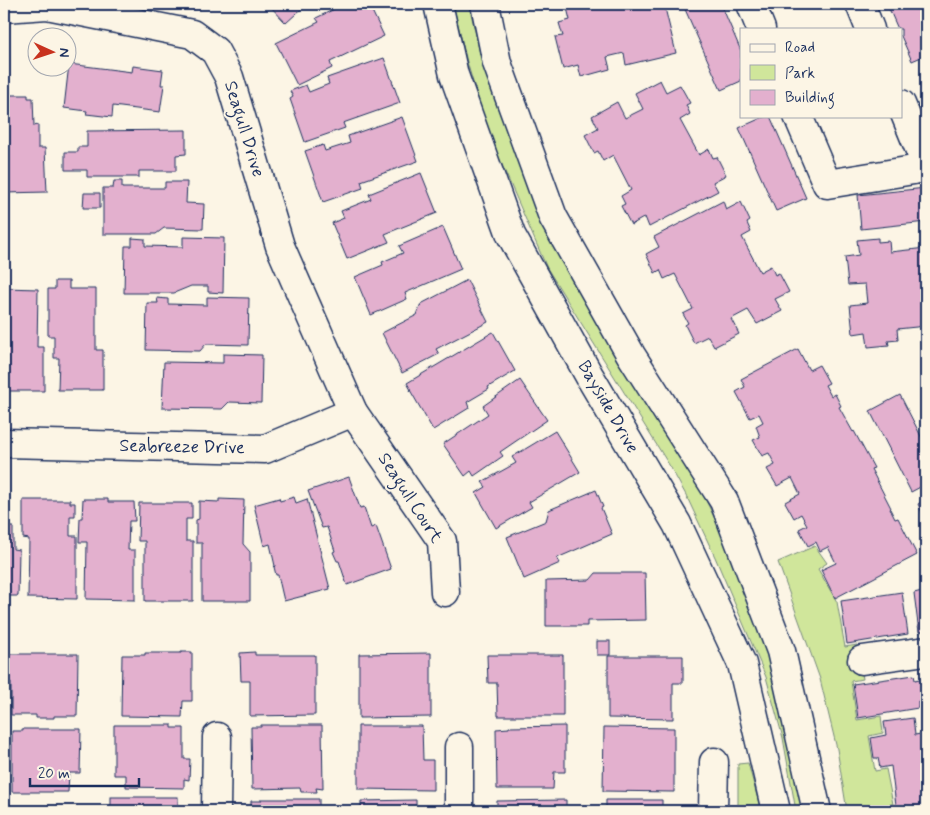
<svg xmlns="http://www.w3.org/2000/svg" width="930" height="815" font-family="Mynerve,sans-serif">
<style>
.green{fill:#d0e69b;stroke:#768a7c}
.building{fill:#e3b0ce;stroke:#1b2f5e}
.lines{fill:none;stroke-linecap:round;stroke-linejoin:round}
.minor-casing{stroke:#1b2f5e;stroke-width:31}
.minor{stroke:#fcf5e5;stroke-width:28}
.labels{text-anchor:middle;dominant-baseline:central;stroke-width:4;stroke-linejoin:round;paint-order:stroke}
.street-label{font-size:18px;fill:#1b2f5e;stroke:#fcf5e5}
</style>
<rect width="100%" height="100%" fill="#fcf5e5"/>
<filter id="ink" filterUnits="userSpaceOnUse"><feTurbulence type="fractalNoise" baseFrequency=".02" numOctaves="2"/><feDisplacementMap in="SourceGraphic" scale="10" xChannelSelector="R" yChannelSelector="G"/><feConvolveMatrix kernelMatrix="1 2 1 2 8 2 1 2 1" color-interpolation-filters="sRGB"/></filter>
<g filter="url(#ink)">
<g class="green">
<polygon points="453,4 469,4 480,54 495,100 516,158 543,221 695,478 734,558 777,680 807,811 796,811 783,738 766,677 715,557 686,495 671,468 547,268 489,135 467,62"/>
<polygon points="815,546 827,563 818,569 837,602 845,647 857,645 863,679 851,681 857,720 881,716 883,733 869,736 875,771 886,769 893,804 879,806 879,811 847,811 837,749 820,679 778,562"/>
<polygon points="748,763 761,811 738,811 738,764"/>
</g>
<g class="building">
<polygon points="268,4 307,4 286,23"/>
<polygon points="345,4 370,4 374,10 372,11 384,36 330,62 332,68 297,85 276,43 319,22 316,18"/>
<polygon points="569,4 664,4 676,53 626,65 624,53 607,57 610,69 581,77 578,65 563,69 555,37 563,36 559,23 570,20 567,8 570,8"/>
<polygon points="692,4 721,4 741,51 741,81 721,90 684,7"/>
<polygon points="887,4 923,4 926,10 926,55 912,61 901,36 901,29 898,29"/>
<polygon points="384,58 400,103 343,123 345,128 305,142 290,99 293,97 290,91 306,85 309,92 329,84 327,78"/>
<polygon points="69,64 132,72 133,66 163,70 161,85 164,85 160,112 113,106 112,117 86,114 87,111 64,108"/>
<polygon points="660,80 666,92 680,85 690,103 686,105 690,114 680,120 699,155 709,149 713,158 717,157 726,175 713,182 718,191 649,227 645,217 631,225 621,206 625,204 621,196 631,190 613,155 603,161 598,151 594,153 585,135 598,128 592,116 617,102 625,118 643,109 635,93"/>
<polygon points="4,95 28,95 28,98 33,98 34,126 38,125 38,148 45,148 47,192 4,193"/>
<polygon points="766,116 770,116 806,198 776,211 739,128"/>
<polygon points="402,117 418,161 361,181 363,188 323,202 305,151 323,145 325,151 350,143 348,136"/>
<polygon points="186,130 186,154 176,155 176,171 139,171 139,177 87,177 87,170 65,170 65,152 78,152 78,147 87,147 87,131"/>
<polygon points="421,173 437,213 385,234 389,242 347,259 332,223 344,218 341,211 371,199 369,194"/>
<polygon points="114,181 122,181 122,188 165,188 165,182 187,182 186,203 204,204 203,229 164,228 156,234 103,234 103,188 113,188"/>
<polygon points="926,188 926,222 861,229 858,195"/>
<polygon points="84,193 100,193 100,208 83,208"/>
<polygon points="723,201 726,210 741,202 750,221 747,223 751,232 742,237 760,272 771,266 775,275 779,273 789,292 775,299 782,311 757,324 748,310 731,319 739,334 714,347 708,336 694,343 685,325 688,323 683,314 693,309 675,274 664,279 660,270 655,273 646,254 659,247 654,237"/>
<polygon points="443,227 461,269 405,293 407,299 371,315 355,277 383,265 382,262 403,253 399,246"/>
<polygon points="183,237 224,238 223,293 208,292 208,286 191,286 174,293 124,293 125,246 132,246 132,238 145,239 145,246 183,247"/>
<polygon points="878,238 878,242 889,241 890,252 926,248 926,326 897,329 898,340 888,341 889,345 868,347 866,332 853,334 850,305 867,303 865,284 848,285 845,257 859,255 857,240"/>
<polygon points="467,280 488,322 436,349 439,354 402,373 382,333 417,315 421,304"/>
<polygon points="55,281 69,281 69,289 96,289 96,350 103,350 103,390 58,390 59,358 54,358 54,336 48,336 48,289 55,289"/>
<polygon points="4,288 38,289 37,347 44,347 44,391 4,391"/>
<polygon points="207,297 249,298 248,345 206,344 200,351 146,350 147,303 158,303 157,298 168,299 168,304 207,305"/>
<polygon points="493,332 515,371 488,387 489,389 467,402 469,408 433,430 410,390 411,390 407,383"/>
<polygon points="798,349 809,370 819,365 829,383 825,385 831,396 835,394 841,406 839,407 853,432 854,431 874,468 871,469 891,508 890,509 895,519 898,518 917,555 835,598 821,570 836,563 828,547 820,551 816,542 808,546 799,529 807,525 801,514 794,518 785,502 800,494 792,478 777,486 767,469 775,465 769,453 762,456 753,440 760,437 756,426 763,422 759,414 750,418 736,392 745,387 741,379"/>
<polygon points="223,354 262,355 261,403 229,402 222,409 162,408 164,362 223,363"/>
<polygon points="520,380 547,420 500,452 503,456 474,476 471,471 465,476 443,444 488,414 483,406"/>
<polygon points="900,395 926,446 926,484 911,492 870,411"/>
<polygon points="555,431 580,472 529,502 532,507 496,528 476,493 486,487 482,482 516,463 512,457"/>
<polygon points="349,477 360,508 364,507 371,528 376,526 391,569 347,585 339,561 337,561 333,552 335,551 327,527 322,528 308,491"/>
<polygon points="596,490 603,507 601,508 612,534 557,558 560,563 524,579 507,537 546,521 549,510"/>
<polygon points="4,496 7,496 6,527 13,527 13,549 19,550 18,596 4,596"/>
<polygon points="294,497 296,503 307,499 330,589 284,601 278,575 276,575 274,567 275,566 270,544 264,546 254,505 279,498 280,501"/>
<polygon points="83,499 108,499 108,502 134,502 135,521 129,521 128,550 135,550 135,600 86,599 87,542 79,542 80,518 82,518"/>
<polygon points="219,499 244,500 243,544 250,552 250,601 202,601 202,543 196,543 196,520 199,519 199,501 219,502"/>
<polygon points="926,499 926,521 918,504"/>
<polygon points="23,500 70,500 70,503 75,503 75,516 70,516 70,536 77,536 77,599 28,598 29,539 23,538"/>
<polygon points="139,503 192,503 192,519 186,519 186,541 193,541 193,601 145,601 145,541 138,541"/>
<polygon points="596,573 645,573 646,620 587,621 587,626 546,626 546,581 590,580"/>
<polygon points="926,590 926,631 919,632 914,593"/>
<polygon points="902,592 908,634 847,644 841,601"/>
<rect x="597" y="641" width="13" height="14"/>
<polygon points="181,652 192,652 192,701 183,701 182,717 121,716 122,655 145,655 145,653 181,653"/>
<polygon points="255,652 255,655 315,655 315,715 250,716 250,681 241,681 240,653"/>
<polygon points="431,653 431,717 359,718 359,654"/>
<polygon points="4,654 78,654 77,716 54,716 54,718 36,718 36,715 11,715 11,682 4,682"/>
<polygon points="487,655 563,655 563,716 498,716 497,683 488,683"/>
<polygon points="608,656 683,656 683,683 673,683 673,719 608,718"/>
<polygon points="914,675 915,680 924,678 926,689 926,700 918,701 918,708 858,718 853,684"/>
<polygon points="913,718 915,735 926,733 926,811 886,811 886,807 896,805 891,766 880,768 878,758 874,758 871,738 886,735 884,722"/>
<polygon points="114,725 172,725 172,728 184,728 184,759 190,759 189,780 184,779 184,788 126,787 126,775 114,775"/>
<polygon points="261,725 322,725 323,789 316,788 317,792 301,792 300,788 252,789 251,727 261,727"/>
<polygon points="358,726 422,726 423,760 433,760 433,790 358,789"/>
<polygon points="565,726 565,772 554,772 553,789 497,789 496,729 509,728 509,727"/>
<polygon points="604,727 674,728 674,792 603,791"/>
<polygon points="23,729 81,729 80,773 69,773 68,792 12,792 12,731 23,731"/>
<rect x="111" y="797" width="67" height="14"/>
<polygon points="261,799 319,799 319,811 251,811 251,801 261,801"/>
<polygon points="416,800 416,809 425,809 425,811 361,811 361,801"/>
<polygon points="566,800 566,811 497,811 497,801"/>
<polygon points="606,800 662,800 662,811 677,811 606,811"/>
</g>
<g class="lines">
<g class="minor-casing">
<g id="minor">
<polyline points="438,4 454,75 511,235 590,377 677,524 742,664 776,811"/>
<polyline points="485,4 497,63 553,217 631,355 724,501 781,651 817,811"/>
<polyline points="751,4 761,29"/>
<polyline points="860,4 870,29"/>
<polyline points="4,8 47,5 192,34 215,51 229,77 280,246 353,412 442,541 445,592"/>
<polyline points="901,104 926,165"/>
<polyline points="798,116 827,184 926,168"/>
<polyline points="4,443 265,449 353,412"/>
<polyline points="862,660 926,651"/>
<polyline points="216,811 217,737"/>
<polyline points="459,811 459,747"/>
<polyline points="713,811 714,762"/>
</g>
</g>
<use href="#minor" class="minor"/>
</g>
</g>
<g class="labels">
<g class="street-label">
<text transform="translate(244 129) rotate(73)">Seagull Drive</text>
<text transform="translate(608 407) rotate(60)">Bayside Drive</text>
<text transform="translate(182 447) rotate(1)">Seabreeze Drive</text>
<text transform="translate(410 498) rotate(57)">Seagull Court</text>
</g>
</g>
<rect width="930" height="815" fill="none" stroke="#fcf5e5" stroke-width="20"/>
<rect x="10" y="10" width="910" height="795" fill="none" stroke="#1b2f5e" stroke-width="2" filter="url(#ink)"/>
<rect x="740" y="28" width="162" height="90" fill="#fcf5e5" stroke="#a2a6af"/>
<rect x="750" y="44" width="25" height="8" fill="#fcf5e5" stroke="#a2a6af"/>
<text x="785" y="52" font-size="15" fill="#1b2f5e">Road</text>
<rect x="750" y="65" width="25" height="15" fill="#d0e69b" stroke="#a2a6af"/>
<text x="785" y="78" font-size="15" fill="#1b2f5e">Park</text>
<rect x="750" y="90" width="25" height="15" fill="#e3b0ce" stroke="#a2a6af"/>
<text x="785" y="102" font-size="15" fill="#1b2f5e">Building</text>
<g transform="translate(52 52) rotate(93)"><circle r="24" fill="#fcf5e5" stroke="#a2a6af"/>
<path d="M0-4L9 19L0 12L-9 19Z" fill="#c8321e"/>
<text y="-8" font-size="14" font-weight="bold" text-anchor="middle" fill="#1b2f5e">N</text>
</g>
<path d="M30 778v8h109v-8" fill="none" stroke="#1b2f5e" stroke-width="2.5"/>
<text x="38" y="778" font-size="15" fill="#1b2f5e" stroke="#fcf5e5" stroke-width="4" paint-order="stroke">20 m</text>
</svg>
